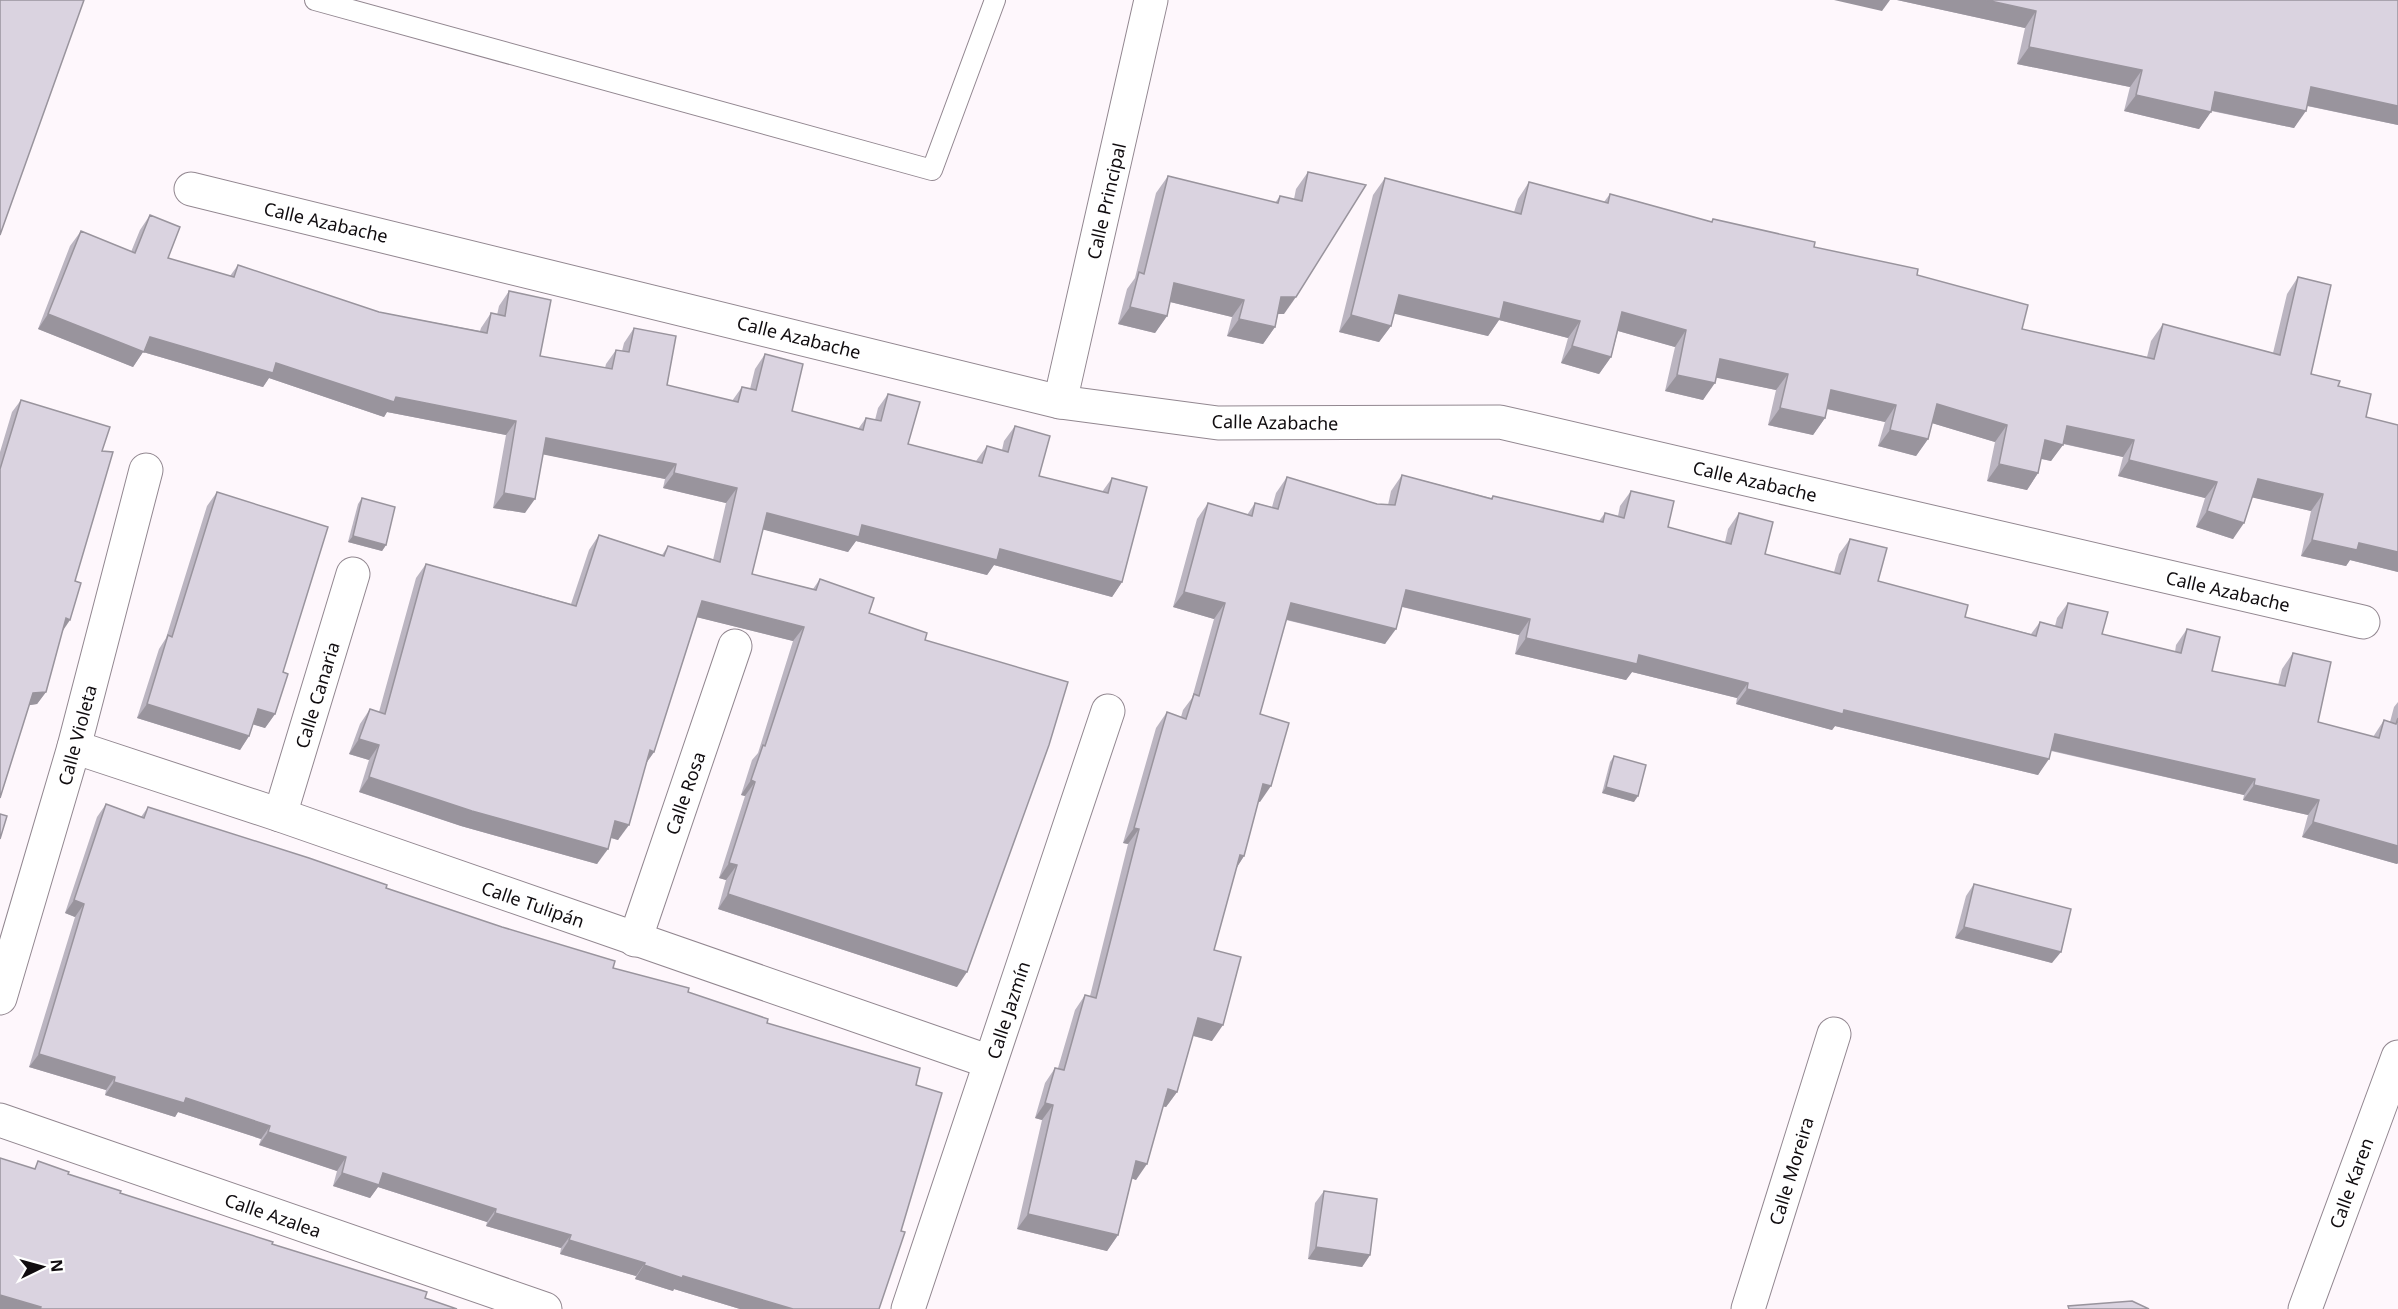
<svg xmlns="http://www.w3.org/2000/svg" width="2398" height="1309" font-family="'Noto Sans',sans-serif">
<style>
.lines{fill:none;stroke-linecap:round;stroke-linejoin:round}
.lane-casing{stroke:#928790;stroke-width:22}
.street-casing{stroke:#928790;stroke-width:35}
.lane{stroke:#fff;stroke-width:20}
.street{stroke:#fff;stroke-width:33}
.wall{fill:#bbb5c1}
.shaded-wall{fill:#99949d}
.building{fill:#dad3e0;stroke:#99949d;stroke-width:1.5}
.labels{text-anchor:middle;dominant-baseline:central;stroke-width:5;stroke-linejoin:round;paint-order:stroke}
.street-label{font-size:18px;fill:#100c0f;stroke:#fff}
</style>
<rect width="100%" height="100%" fill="#fef7fc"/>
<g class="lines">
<g class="lane-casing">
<polyline id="lane" points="315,0 932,170 995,0"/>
</g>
<g class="street-casing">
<g id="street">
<polyline points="191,189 1060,402 1218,423 1500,422 2363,622"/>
<polyline points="1060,402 1151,0"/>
<polyline points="74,747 280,815 990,1062"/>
<polyline points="280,815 353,574"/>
<polyline points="635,940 735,646"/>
<polyline points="0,998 74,747 146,470"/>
<polyline points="0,1120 545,1309"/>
<polyline points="908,1309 1108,711"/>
<polyline points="1748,1309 1834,1034"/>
<polyline points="2305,1309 2398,1057"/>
</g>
</g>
<use href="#lane" class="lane"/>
<use href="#street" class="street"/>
</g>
<g class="wall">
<polygon points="1897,0 2398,0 2398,125 2307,106 2294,128 2211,111 2199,129 2124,111 2130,87 2017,64 2025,28"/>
<polygon points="1308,172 1284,314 1278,314 1275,327 1263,344 1227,336 1232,317 1170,302 1167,316 1155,333 1118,324 1127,289 1135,278 1156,193 1168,176 1275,203 1280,196 1294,199 1296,189"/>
<polygon points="1385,178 1514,212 1518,199 1529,182 1604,202 1610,194 1711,222 1713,219 1917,275 2022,329 2147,357 2151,341 2163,324 2273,353 2287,294 2298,277 2311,374 2338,386 2366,417 2398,425 2398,572 2350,560 2346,566 2301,556 2311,511 2252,497 2233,539 2196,527 2205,498 2118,476 2123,457 2063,444 2051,461 2041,459 2038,473 2027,490 1987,481 1995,442 1932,423 1928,439 1916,456 1878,446 1885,422 1827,409 1825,418 1813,435 1768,425 1776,390 1716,377 1703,400 1665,391 1675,347 1618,331 1611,357 1599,374 1561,363 1568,338 1499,320 1488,336 1394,313 1391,326 1379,342 1339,332 1373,195"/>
<polygon points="150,215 168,258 230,276 238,265 379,312 480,331 481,328 491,313 497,315 499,306 509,291 540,356 605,368 606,364 616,350 622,351 624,343 634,328 667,385 732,401 742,387 750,389 755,369 765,354 792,411 858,429 866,418 875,420 878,408 888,394 908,444 976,461 987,446 1002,450 1004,441 1015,426 1039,476 1102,492 1112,478 1122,582 1112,597 994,565 987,575 856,541 848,552 763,529 752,574 813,589 820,579 869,613 925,640 957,987 718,909 726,880 719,878 745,796 741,795 752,760 758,753 793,641 697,617 654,752 647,762 618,840 611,838 597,864 461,826 359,792 369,760 349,754 360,724 370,709 379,712 416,578 426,564 571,604 589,550 599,535 662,555 668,546 713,560 726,503 663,488 665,479 543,454 525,513 493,508 506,435 387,412 384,417 269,378 263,387 143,352 133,367 38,329 70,246 81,231 131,252 140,230"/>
<polygon points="21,400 102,451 75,581 46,692 37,704 29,705 0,798 0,452 12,412"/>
<polygon points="1402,475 1491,498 1493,496 1599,521 1605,513 1618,516 1620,506 1631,491 1668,527 1725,542 1728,529 1739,513 1765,554 1834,572 1839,554 1850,539 1878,581 1965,617 2031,634 2040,622 2055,626 2057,618 2068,603 2102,634 2175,652 2176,645 2187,629 2212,671 2278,685 2282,669 2293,653 2318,722 2373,737 2384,720 2390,722 2394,707 2398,702 2398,863 2397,864 2302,837 2308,815 2243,800 2244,795 2051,751 2038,775 1835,726 1832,730 1736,704 1737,698 1632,672 1626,680 1515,654 1519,635 1402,607 1385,644 1286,620 1260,714 1260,802 1258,801 1244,856 1236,868 1214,950 1212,1041 1193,1036 1177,1092 1166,1107 1163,1106 1136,1180 1132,1178 1118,1235 1107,1251 1017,1229 1042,1120 1035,1118 1045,1083 1055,1068 1058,1068 1075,1010 1085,995 1090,996 1128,844 1123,843 1156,728 1167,712 1181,717 1183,710 1192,698 1214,619 1173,607 1197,519 1208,503 1247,515 1255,503 1272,507 1276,493 1287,477 1377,504 1388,505 1391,491"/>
<polygon points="217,492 283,672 275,714 265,728 253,724 249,736 240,750 137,718 159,649 166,638 207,506"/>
<polygon points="362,498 386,545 382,551 348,542 358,504"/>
<polygon points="1614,756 1634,802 1602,793 1610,762"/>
<polygon points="106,804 141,817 148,807 386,888 613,968 688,992 767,1023 916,1085 901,1231 879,1309 740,1309 674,1289 673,1291 635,1279 636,1276 560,1254 561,1248 486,1226 487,1222 378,1187 370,1198 333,1186 337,1171 259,1145 261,1139 178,1112 175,1117 105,1095 106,1090 29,1067 75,917 65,913 97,817"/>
<polygon points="1974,884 2052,963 1955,938 1966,896"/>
<polygon points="1324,1191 1370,1255 1362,1267 1308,1259 1315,1203"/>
</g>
<g class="shaded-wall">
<polygon points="1834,0 1890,0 1882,11"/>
<polygon points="1897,0 1986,0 2036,11 2025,28"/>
<polygon points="2029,47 2142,70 2130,87 2017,64"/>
<polygon points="2311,87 2398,106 2398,125 2299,104"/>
<polygon points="2215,92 2306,111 2294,128 2204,109"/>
<polygon points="2136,95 2211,112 2199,129 2124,111"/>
<polygon points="1174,283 1244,300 1232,317 1162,300"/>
<polygon points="1399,295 1504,302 1580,321 1568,338 1499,320 1488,336 1387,312"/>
<polygon points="1281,297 1296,297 1284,314 1269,314"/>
<polygon points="1130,307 1167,316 1155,333 1118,324"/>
<polygon points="1622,312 1686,330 1675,347 1611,329"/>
<polygon points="48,314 150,337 276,363 396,397 516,421 506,435 387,412 384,417 269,378 263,387 143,352 133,367 38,329"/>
<polygon points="1351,315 1391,326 1379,342 1339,332"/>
<polygon points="1239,319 1275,327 1263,344 1227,336"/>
<polygon points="1572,346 1611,357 1599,374 1561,363"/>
<polygon points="1720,359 1788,374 1776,390 1708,376"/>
<polygon points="1677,375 1715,383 1703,400 1665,391"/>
<polygon points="1831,390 1896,405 1885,422 1819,407"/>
<polygon points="1937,404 2007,425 1995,442 1925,421"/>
<polygon points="1780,408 1825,418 1813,435 1768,425"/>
<polygon points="2067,426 2134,440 2123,457 2056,442"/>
<polygon points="1890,430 1928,439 1916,456 1878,446"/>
<polygon points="546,438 676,464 665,479 536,453"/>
<polygon points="2045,440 2063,445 2051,461 2034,457"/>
<polygon points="2129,460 2217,482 2205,498 2118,476"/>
<polygon points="1999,464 2038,473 2027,490 1987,481"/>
<polygon points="674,473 737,488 726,503 663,488"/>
<polygon points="2258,479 2323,494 2311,511 2246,496"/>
<polygon points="504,493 535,499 525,513 493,508"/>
<polygon points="2207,511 2244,523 2233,539 2196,527"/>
<polygon points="767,513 862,525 1000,549 1122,582 1112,597 994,565 987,575 856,541 848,552 757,528"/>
<polygon points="353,536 386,545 382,551 348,542"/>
<polygon points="2312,540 2359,543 2398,552 2398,572 2350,560 2346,566 2301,556"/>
<polygon points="1406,590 1530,619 1519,635 1395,605"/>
<polygon points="1184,592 1225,603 1214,619 1173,607"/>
<polygon points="702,601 804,627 793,641 692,616"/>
<polygon points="1291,603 1396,629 1385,644 1280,618"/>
<polygon points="66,618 70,620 62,632"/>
<polygon points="1526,638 1639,655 1748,683 1737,698 1632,672 1626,680 1515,654"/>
<polygon points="1747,689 1844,710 2049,759 2038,775 1835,726 1832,730 1736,704"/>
<polygon points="46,692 37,704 24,706 33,693"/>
<polygon points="147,704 249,736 240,750 137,718"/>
<polygon points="258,709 275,714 265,728 248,723"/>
<polygon points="2055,734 2255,779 2244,795 2045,749"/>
<polygon points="359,739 379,745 369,760 349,754"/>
<polygon points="650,750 654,752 644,766"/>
<polygon points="369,777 608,849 597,864 461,826 359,792"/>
<polygon points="751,780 755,782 745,796 741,795"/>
<polygon points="1263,784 1271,786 1260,802 1252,799"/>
<polygon points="2254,785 2319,800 2308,815 2243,800"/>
<polygon points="1606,787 1638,796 1634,802 1602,793"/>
<polygon points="615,821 629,825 618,840 605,836"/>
<polygon points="2313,822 2398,846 2398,863 2397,864 2302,837"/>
<polygon points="1134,828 1139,829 1128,844 1123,843"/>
<polygon points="1240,855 1244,856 1234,872"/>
<polygon points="729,863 737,865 726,880 719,878"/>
<polygon points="728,894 967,972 957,987 718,909"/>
<polygon points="74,900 84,904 75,917 65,913"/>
<polygon points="1964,927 2061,952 2052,963 1955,938"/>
<polygon points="1198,1018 1223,1025 1212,1041 1187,1034"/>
<polygon points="39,1054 115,1077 106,1090 29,1067"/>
<polygon points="114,1082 186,1098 270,1126 261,1139 178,1112 175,1117 105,1095"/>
<polygon points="1168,1089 1177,1092 1166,1107 1157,1105"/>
<polygon points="1045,1103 1053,1105 1042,1120 1035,1118"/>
<polygon points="268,1132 346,1157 337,1171 259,1145"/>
<polygon points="1136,1161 1147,1164 1136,1180 1125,1176"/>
<polygon points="342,1173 383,1173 496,1209 487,1222 378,1187 370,1198 333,1186"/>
<polygon points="495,1213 571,1235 561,1248 486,1226"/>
<polygon points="1028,1214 1118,1235 1107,1251 1017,1229"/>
<polygon points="569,1240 645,1263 636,1276 560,1254"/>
<polygon points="1316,1247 1370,1255 1362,1267 1308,1259"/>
<polygon points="644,1265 683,1276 793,1309 740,1309 674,1289 673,1291 635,1279"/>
<polygon points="0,1295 41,1307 40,1309 0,1309"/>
</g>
<g class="building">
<polygon points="0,0 84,0 0,235"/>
<polygon points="1986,0 2398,0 2398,106 2311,87 2306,111 2215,92 2211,112 2136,95 2142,70 2029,47 2036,11"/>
<polygon points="1308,172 1366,185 1296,297 1281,297 1275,327 1239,319 1244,300 1174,283 1167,316 1130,307 1139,272 1144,274 1168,176 1278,203 1280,196 1302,201"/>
<polygon points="1385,178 1521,214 1529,182 1608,203 1610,194 1712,222 1713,219 1815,242 1814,247 1918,269 1917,275 2028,305 2022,329 2154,359 2163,324 2280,355 2298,277 2331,285 2311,374 2340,381 2338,386 2371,394 2366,417 2398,425 2398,552 2359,543 2357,550 2312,540 2323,494 2258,479 2244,523 2207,511 2217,482 2129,460 2134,440 2067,426 2063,445 2045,440 2038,473 1999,464 2007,425 1937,404 1928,439 1890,430 1896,405 1831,390 1825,418 1780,408 1788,374 1720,359 1715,383 1677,375 1686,330 1622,312 1611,357 1572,346 1580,321 1504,302 1500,319 1399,295 1391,326 1351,315"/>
<polygon points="150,215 180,227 168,258 234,277 238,265 379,312 487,333 491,313 505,316 509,291 551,300 540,356 612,369 616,350 629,352 634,328 676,336 667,385 738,402 742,387 756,390 765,354 803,364 792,411 863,430 866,418 881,421 888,394 920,402 908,444 982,463 987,446 1008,452 1015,426 1050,436 1039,476 1108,493 1112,478 1147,487 1122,582 1000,549 997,560 862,525 859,537 767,513 752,574 816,590 820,579 874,598 869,613 927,633 925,640 1068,682 1049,745 967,972 728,894 737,865 729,863 755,782 751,780 763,745 765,746 804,627 702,601 654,752 650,750 629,825 615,821 608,849 472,811 369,777 379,745 359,739 370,709 385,714 426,564 576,606 599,535 664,556 668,546 720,562 737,488 674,473 676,464 546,438 535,499 504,493 516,421 396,397 394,402 276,363 273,373 150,337 144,352 48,314 81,231 135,253"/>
<polygon points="21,400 110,427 102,451 113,452 75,581 81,583 70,620 66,618 46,692 33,693 0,798 0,469"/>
<polygon points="1402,475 1492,499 1493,496 1603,522 1605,513 1624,518 1631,491 1674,501 1668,527 1731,544 1739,513 1773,522 1765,554 1840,574 1850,539 1887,548 1878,581 1968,605 1965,617 2036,636 2040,622 2062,628 2068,603 2108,612 2102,634 2181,653 2187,629 2220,637 2212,671 2285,686 2293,653 2331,662 2318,722 2379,738 2384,720 2396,724 2398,718 2398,846 2313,822 2319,800 2254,785 2255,779 2055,734 2049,759 1844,710 1843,714 1747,689 1748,683 1639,655 1637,664 1526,638 1530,619 1406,590 1396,629 1291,603 1260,714 1289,723 1271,786 1263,784 1244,856 1240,855 1214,950 1241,957 1223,1025 1198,1018 1177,1092 1168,1089 1147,1164 1136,1161 1118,1235 1028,1214 1053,1105 1045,1103 1055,1068 1064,1070 1085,995 1096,998 1139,829 1134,828 1167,712 1186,719 1194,694 1199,696 1225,603 1184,592 1208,503 1252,516 1255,503 1278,509 1287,477 1377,504 1395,505"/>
<polygon points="217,492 328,527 283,672 288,674 275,714 258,709 249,736 147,704 168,635 172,637"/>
<polygon points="362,498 395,507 386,545 353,536"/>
<polygon points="1614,756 1646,765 1638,796 1606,787"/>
<polygon points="106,804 144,818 148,807 309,858 387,885 386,888 502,927 615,961 613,968 689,988 688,992 768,1019 767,1023 920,1068 916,1085 942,1093 901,1231 905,1232 879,1309 793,1309 683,1276 682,1278 644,1265 645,1263 569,1240 571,1235 495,1213 496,1209 383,1173 379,1185 342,1173 346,1157 268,1132 270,1126 186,1098 184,1103 114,1082 115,1077 39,1054 84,904 74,900"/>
<polygon points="0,814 7,816 0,839"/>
<polygon points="1974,884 2071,909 2061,952 1964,927"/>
<polygon points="0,1158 35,1169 38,1161 69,1172 68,1174 121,1191 120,1193 273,1242 272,1244 427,1292 425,1298 457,1309 40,1309 41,1307 0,1295"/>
<polygon points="1324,1191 1377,1199 1370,1255 1316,1247"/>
<polygon points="2132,1301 2149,1309 2069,1309 2068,1306"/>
</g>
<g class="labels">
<g class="street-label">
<text transform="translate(1106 201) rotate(-77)">Calle Principal</text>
<text transform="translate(326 222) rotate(13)">Calle Azabache</text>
<text transform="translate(799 337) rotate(14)">Calle Azabache</text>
<text transform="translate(1275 422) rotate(1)">Calle Azabache</text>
<text transform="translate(1755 481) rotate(13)">Calle Azabache</text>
<text transform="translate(2228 591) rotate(13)">Calle Azabache</text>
<text transform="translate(317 695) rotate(-73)">Calle Canaria</text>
<text transform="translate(77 735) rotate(-75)">Calle Violeta</text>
<text transform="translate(685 793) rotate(-71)">Calle Rosa</text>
<text transform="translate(533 904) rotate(19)">Calle Tulipán</text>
<text transform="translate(1008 1010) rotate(-72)">Calle Jazmín</text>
<text transform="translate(1791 1171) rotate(-73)">Calle Moreira</text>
<text transform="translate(2351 1183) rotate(-70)">Calle Karen</text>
<text transform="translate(273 1215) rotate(19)">Calle Azalea</text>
</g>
</g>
<g transform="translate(42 1267) rotate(85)" stroke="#ffffff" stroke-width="4.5" paint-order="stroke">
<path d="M0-4.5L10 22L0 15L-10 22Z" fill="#100c0f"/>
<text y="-9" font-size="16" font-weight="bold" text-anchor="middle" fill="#100c0f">N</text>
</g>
</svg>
